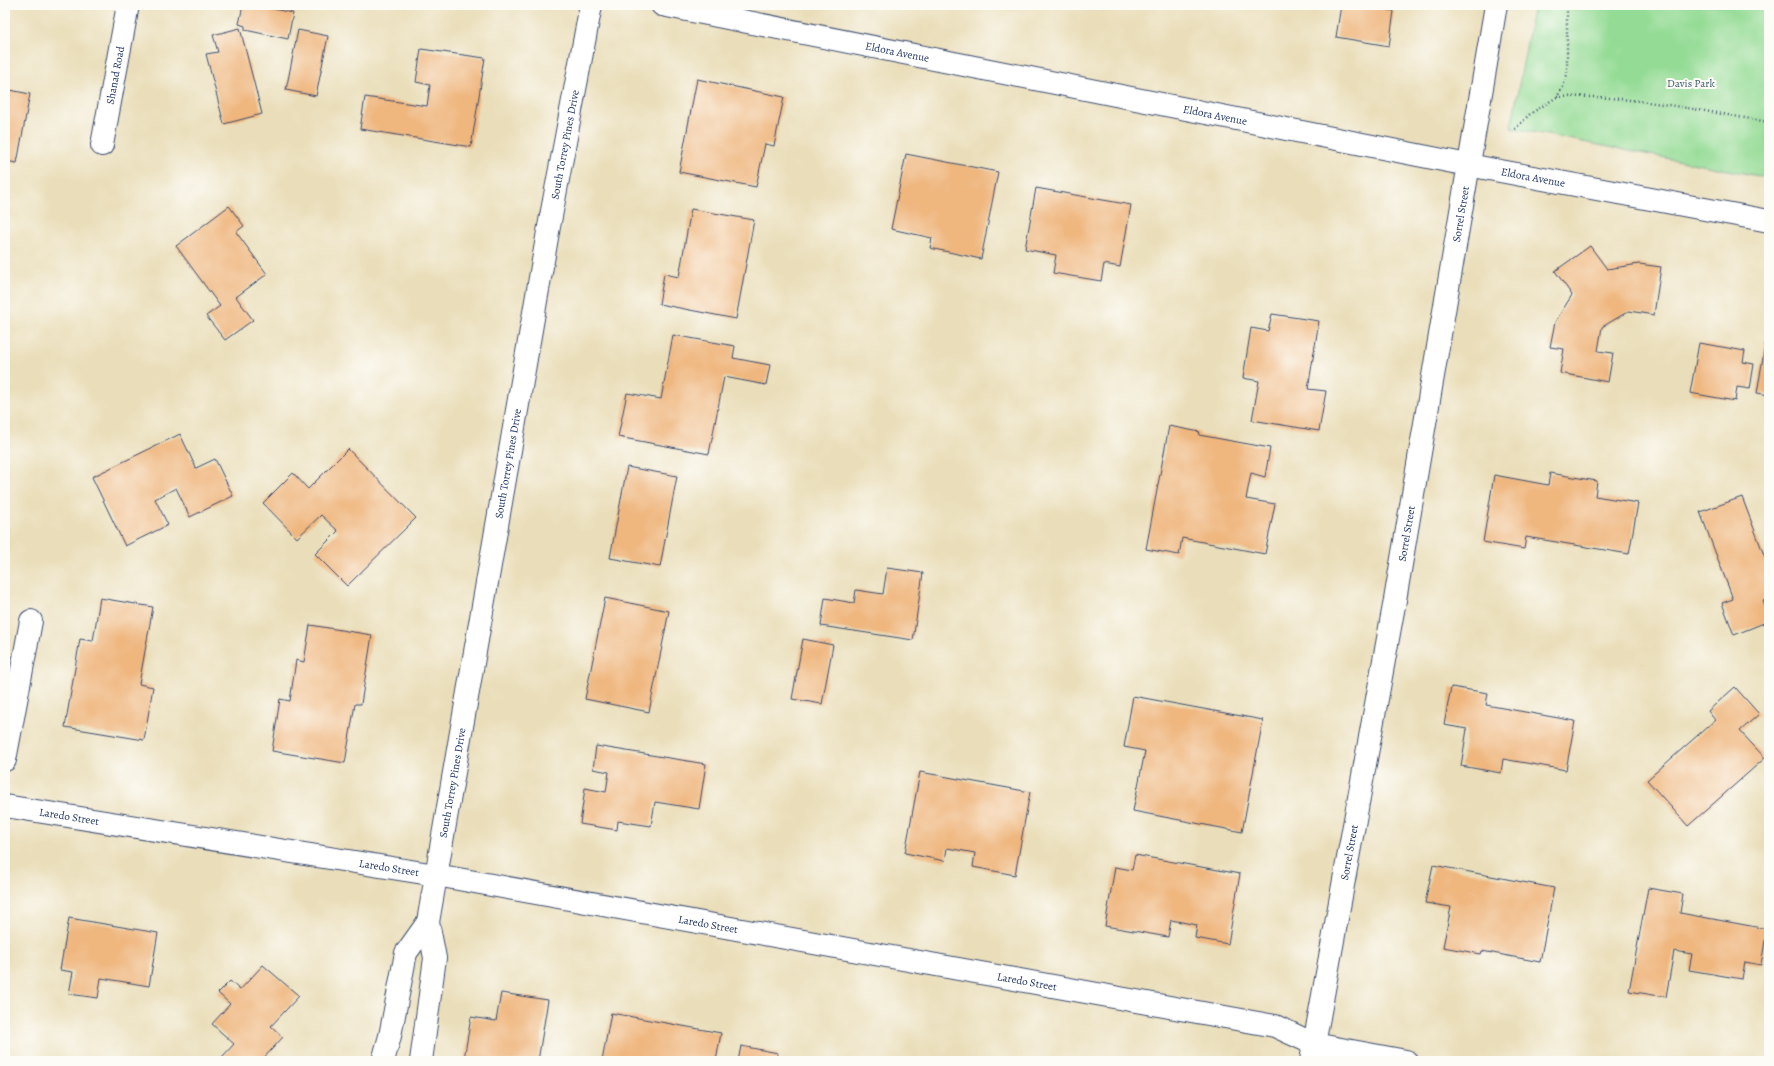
<svg xmlns="http://www.w3.org/2000/svg" width="1774" height="1066" font-family="Alegreya,serif">
<style>
.green{fill:#94db95;stroke:#58857a}
.building{fill:#efb67e}
.lines{fill:none;stroke-linecap:round;stroke-linejoin:round}
.minor-casing{stroke:#3a496c;stroke-width:24}
.tertiary-casing{stroke:#3a496c;stroke-width:24}
.path{stroke:#3a496c;stroke-width:2.5;stroke-dasharray:1 3;stroke-linecap:butt}
.minor{stroke:#fff;stroke-width:22}
.tertiary{stroke:#fff;stroke-width:22}
.labels{text-anchor:middle;dominant-baseline:central;stroke-width:4;stroke-linejoin:round;paint-order:stroke}
.street-label{font-size:11px;fill:#1b2f5e;stroke:#fdfcf7}
.park-label{font-size:11px;fill:#395a6c;stroke:#fdfcf7}
</style>
<rect width="100%" height="100%" fill="#fdfcf7"/>
<filter id="ink" filterUnits="userSpaceOnUse"><feTurbulence type="fractalNoise" baseFrequency=".025" numOctaves="2"/><feDisplacementMap in="SourceGraphic" scale="8" xChannelSelector="R" yChannelSelector="G"/><feConvolveMatrix kernelMatrix="1 2 1 2 8 2 1 2 1" color-interpolation-filters="sRGB"/></filter>
<filter id="wash" filterUnits="userSpaceOnUse"><feTurbulence type="fractalNoise" baseFrequency=".012" numOctaves="4" result="noise"/><feDisplacementMap in="SourceGraphic" scale="16" xChannelSelector="R" yChannelSelector="G"/><feGaussianBlur stdDeviation="0.9" result="paint"/><feColorMatrix in="noise" values="0 0 0 0 0 0 0 0 0 0 0 0 0 0 0 0 0 1.4 0 .05"/><feComposite in="paint" operator="in"/></filter>
<g filter="url(#wash)">
<rect width="100%" height="100%" fill="#eadeba"/>
<polygon class="green" points="1534,5 1769,5 1769,178 1511,128"/>
<g id="blocks">
<g class="building">
<polygon points="243,5 254,5 293,13 288,39 245,30 245,26 239,24"/>
<polygon points="1341,5 1389,5 1388,10 1394,11 1389,46 1336,37"/>
<polygon points="240,28 262,114 224,124 206,54 218,52 213,35"/>
<polygon points="298,30 328,36 316,96 286,90"/>
<polygon points="421,49 485,58 471,147 360,129 365,97 427,106 430,85 416,82"/>
<polygon points="697,79 784,97 774,146 765,144 756,187 679,172"/>
<polygon points="5,89 30,94 17,163 5,161"/>
<polygon points="906,154 998,172 981,259 930,248 932,238 891,229"/>
<polygon points="1036,188 1131,205 1120,267 1104,264 1101,281 1053,273 1056,255 1025,249"/>
<polygon points="229,206 244,226 236,232 267,274 236,297 253,320 225,340 206,316 220,306 176,246"/>
<polygon points="691,209 754,220 736,319 659,304 664,274 679,277"/>
<polygon points="1590,246 1607,269 1639,264 1661,267 1654,315 1629,311 1602,327 1598,351 1613,353 1608,382 1560,373 1564,349 1550,347 1555,322 1572,295 1555,271"/>
<polygon points="1272,314 1319,321 1308,389 1326,391 1319,431 1252,420 1259,381 1243,378 1251,328 1268,331"/>
<polygon points="1768,328 1769,328 1769,395 1757,393"/>
<polygon points="673,335 735,346 733,358 770,365 766,385 724,377 709,454 618,437 627,393 661,399"/>
<polygon points="1699,343 1745,351 1743,362 1754,364 1750,389 1737,387 1735,401 1690,393"/>
<polygon points="1169,426 1200,432 1199,435 1270,448 1265,477 1251,473 1246,499 1275,504 1265,554 1182,538 1179,555 1146,549"/>
<polygon points="180,434 196,468 215,459 233,496 190,517 176,488 155,499 168,525 125,546 92,477"/>
<polygon points="348,449 416,518 347,586 315,554 338,531 321,515 297,538 263,503 293,473 308,489"/>
<polygon points="627,467 677,476 660,567 610,558"/>
<polygon points="1550,473 1597,481 1595,496 1638,503 1629,554 1526,537 1524,549 1483,542 1494,475 1548,485"/>
<polygon points="1742,497 1769,568 1769,599 1763,601 1769,617 1769,621 1734,635 1722,603 1733,599 1700,512"/>
<polygon points="887,568 923,573 913,640 821,626 825,598 854,603 856,590 883,594"/>
<polygon points="100,598 153,607 139,684 153,687 144,740 65,727 80,639 93,641"/>
<polygon points="605,598 669,611 649,712 585,699"/>
<polygon points="310,625 372,635 361,704 355,704 345,763 272,751 280,699 290,701 296,660 304,662"/>
<polygon points="803,639 833,645 822,704 792,699"/>
<polygon points="1451,687 1488,693 1486,705 1575,721 1566,770 1503,759 1501,773 1461,766 1467,729 1444,725"/>
<polygon points="1735,687 1759,714 1740,731 1765,758 1688,826 1647,780 1715,720 1708,711"/>
<polygon points="1133,696 1263,720 1242,832 1133,811 1145,751 1124,747"/>
<polygon points="596,746 706,764 699,809 655,802 651,826 618,821 617,830 580,824 585,788 606,792 609,772 593,769"/>
<polygon points="920,772 1030,792 1015,875 973,867 975,853 947,848 945,861 905,853"/>
<polygon points="1135,855 1240,874 1228,944 1195,938 1197,925 1171,920 1168,937 1105,926 1115,867 1132,870"/>
<polygon points="1433,865 1554,888 1540,962 1482,951 1481,954 1443,947 1451,907 1425,903"/>
<polygon points="1648,888 1683,894 1680,913 1767,929 1761,965 1745,962 1742,979 1689,970 1692,954 1674,951 1666,997 1629,991"/>
<polygon points="69,918 158,933 149,986 101,978 98,998 69,994 73,972 60,970"/>
<polygon points="263,965 299,996 271,1026 283,1037 261,1061 227,1061 222,1057 234,1044 212,1024 230,1004 218,993 230,981 240,990"/>
<polygon points="501,993 548,1000 538,1061 476,1061 464,1059 471,1017 496,1021"/>
<polygon points="611,1013 721,1033 716,1061 602,1061"/>
<polygon points="741,1046 778,1053 777,1061 738,1061"/>
</g>
</g>
</g>
<g filter="url(#ink)">
<use href="#blocks" fill-opacity="0" stroke="#3a496c" stroke-width="1"/>
<g class="lines">
<g class="minor-casing">
<g id="minor">
<path id="s1" d="M662,5L1468,165L1769,221"/>
<path id="s2" d="M102,145L128,5"/>
<polyline points="5,760 31,621"/>
<path id="s3" d="M5,806L436,875L1275,1026L1314,1044L1406,1061"/>
<path id="s4" d="M1311,1061L1395,600L1496,5"/>
</g>
</g>
<g class="tertiary-casing">
<g id="tertiary">
<polyline points="383,1061 390,1036 406,953 428,922"/>
<path id="s5" d="M421,1061L435,958L428,922L548,232L591,5"/>
</g>
</g>
<g class="path">
<path d="M1557,97C1627,94 1700,111 1769,122"/>
<polyline points="1515,129 1530,114 1557,97 1563,87 1567,75 1567,5"/>
</g>
<use href="#minor" class="minor"/>
<use href="#tertiary" class="tertiary"/>
</g>
</g>
<g class="labels">
<g class="street-label">
<text stroke="none"><textPath href="#s1" startOffset="240">Eldora Avenue</textPath></text>
<text stroke="none"><textPath href="#s2" startOffset="71">Shanad Road</textPath></text>
<text stroke="none"><textPath href="#s1" startOffset="564">Eldora Avenue</textPath></text>
<text stroke="none"><textPath href="#s5" startOffset="930">South Torrey Pines Drive</textPath></text>
<text stroke="none"><textPath href="#s1" startOffset="888">Eldora Avenue</textPath></text>
<text stroke="none"><textPath href="#s4" startOffset="860">Sorrel Street</textPath></text>
<text stroke="none"><textPath href="#s5" startOffset="606">South Torrey Pines Drive</textPath></text>
<text stroke="none"><textPath href="#s4" startOffset="536">Sorrel Street</textPath></text>
<text stroke="none"><textPath href="#s5" startOffset="282">South Torrey Pines Drive</textPath></text>
<text stroke="none"><textPath href="#s3" startOffset="65">Laredo Street</textPath></text>
<text stroke="none"><textPath href="#s4" startOffset="212">Sorrel Street</textPath></text>
<text stroke="none"><textPath href="#s3" startOffset="389">Laredo Street</textPath></text>
<text stroke="none"><textPath href="#s3" startOffset="713">Laredo Street</textPath></text>
<text stroke="none"><textPath href="#s3" startOffset="1037">Laredo Street</textPath></text>
</g>
<g class="park-label">
<text x="1691" y="83">Davis Park</text>
</g>
</g>
<rect width="1774" height="1066" fill="none" stroke="#fdfcf7" stroke-width="20"/>
</svg>
